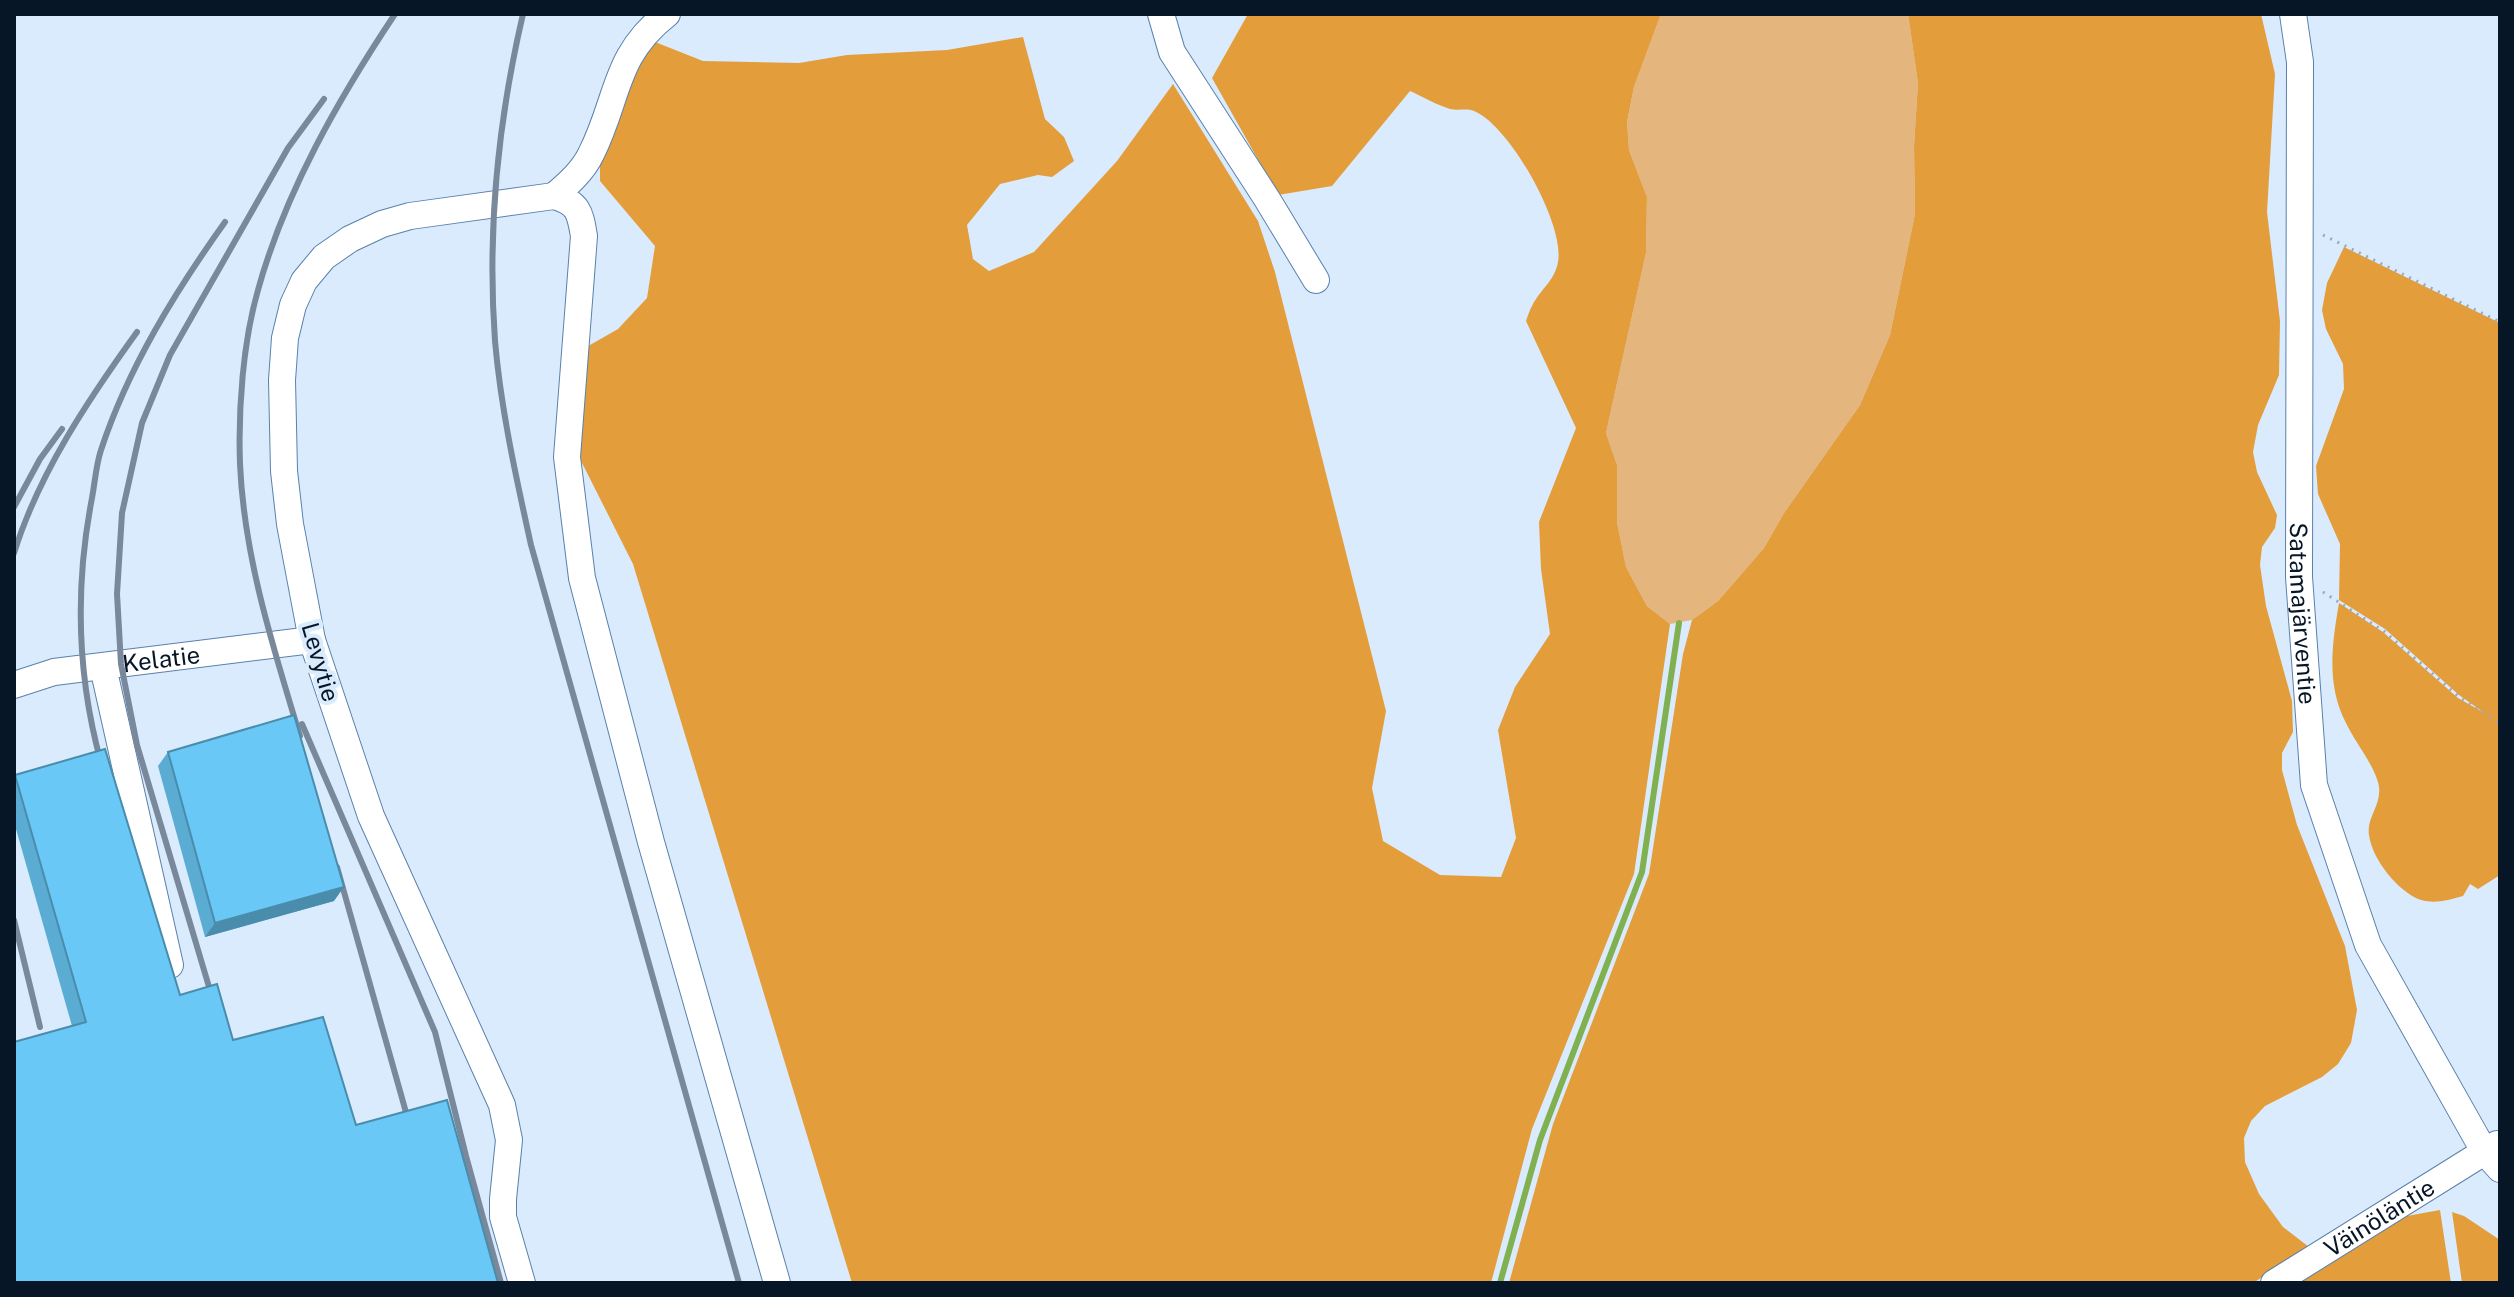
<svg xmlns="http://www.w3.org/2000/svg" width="2514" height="1297" font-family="'Public Sans',sans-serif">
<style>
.green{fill:#e4b57c}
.forest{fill:#e39d3b}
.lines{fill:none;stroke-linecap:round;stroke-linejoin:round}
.stream{stroke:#80b04f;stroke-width:6}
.minor-casing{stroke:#5981ab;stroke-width:28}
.path{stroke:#98a9bb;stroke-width:3;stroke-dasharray:2 6;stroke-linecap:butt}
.minor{stroke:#fff;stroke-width:26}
.rail{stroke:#79899b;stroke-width:6}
.wall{fill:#5aacd3}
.shaded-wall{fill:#4a8cac}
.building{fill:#69c8f5;stroke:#4a8cac;stroke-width:2}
.labels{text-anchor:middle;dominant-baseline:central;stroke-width:8;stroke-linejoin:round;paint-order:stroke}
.street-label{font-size:24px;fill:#071627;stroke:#daebfe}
</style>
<rect width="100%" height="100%" fill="#daebfe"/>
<polygon class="green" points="1661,14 1908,14 1918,83 1914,146 1915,214 1890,335 1860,405 1784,513 1764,548 1718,601 1692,620 1670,624 1647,606 1626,567 1617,522 1617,465 1606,433 1646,253 1647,197 1629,150 1627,122 1634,87"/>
<g class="forest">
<path d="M1248,14H1661L1634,87L1627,122L1629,150L1647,197L1646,253L1606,433L1617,465V522L1626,567L1647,606L1670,624L1634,874L1532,1129L1491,1283H852L633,564L577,453L583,349L618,329L647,298L655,246L600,181V154L631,69L655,42L703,61L799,63L847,55L947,50L1023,37L1045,119L1064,137L1074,161L1052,177L1038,175L1000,184L967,225L973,259L989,271L1034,252L1117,161L1173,84L1258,221L1275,272L1386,711L1372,788L1383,841L1440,875L1501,877L1516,838L1498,730L1515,687L1550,634L1541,569L1539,522L1576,428L1526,321C1528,315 1530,309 1533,304C1541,289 1555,280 1558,262C1565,224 1510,126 1474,111C1467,108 1458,111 1450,109C1437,105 1423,97 1410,91L1332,186L1278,195L1212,78Z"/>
<polygon points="1908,14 2261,14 2275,74 2267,212 2280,321 2279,375 2258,425 2253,452 2257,472 2277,515 2275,528 2262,547 2260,565 2266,606 2292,701 2293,732 2282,753 2282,770 2297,825 2345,946 2357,1010 2351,1043 2338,1064 2322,1077 2265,1106 2251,1121 2244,1138 2245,1162 2259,1194 2283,1227 2309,1247 2253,1283 1509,1283 1553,1124 1649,874 1683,654 1692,620 1718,601 1764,548 1784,513 1860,405 1890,335 1915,214 1914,146 1918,83"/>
<path d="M2344,247L2500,323V875L2478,889L2470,884L2463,896C2449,900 2435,904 2421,900C2398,892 2372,859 2369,835C2366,816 2384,804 2378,782C2372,762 2355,742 2346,723C2326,684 2332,644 2339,603L2383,632L2458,698L2483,712L2459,695L2385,629L2339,600L2340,544L2318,494L2316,466L2344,389L2343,364L2326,329L2322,310L2327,283Z"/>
<polygon points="2440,1210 2451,1283 2295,1283 2396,1218"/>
<polygon points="2452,1212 2464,1216 2500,1240 2500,1283 2462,1283"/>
</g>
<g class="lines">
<polyline class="stream" points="1500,1283 1540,1140 1642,872 1679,623"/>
<g class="minor-casing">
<g id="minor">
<polyline points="1161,14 1172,52 1267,199 1316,280"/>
<path id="s1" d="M2293,14L2300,62L2299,577L2314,785L2368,945L2484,1151L2500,1169"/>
<path d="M554,196C568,184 583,171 591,154C619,99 613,56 667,14"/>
<polyline points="103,667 170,965"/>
<path id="s2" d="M14,685L54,672L312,640"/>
<path d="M522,1283L503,1217V1199L509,1140L502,1105L371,816L312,640L290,524L284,471L282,380L285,338L293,305L304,281L324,257L350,239L382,224L410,216L554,196C579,203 580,213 584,236L567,457L582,578L651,842L777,1283"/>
<path id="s3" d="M2274,1283L2497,1144"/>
</g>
</g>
<g class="path">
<polyline points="2323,235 2500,322"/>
<polyline points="2323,592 2385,632 2459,697 2500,723"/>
</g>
<use href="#minor" class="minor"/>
<g class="rail">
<path d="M523,14C498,121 487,231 495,341C501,410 516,477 531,545L739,1283"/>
<polyline points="14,507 40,459 62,429"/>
<path d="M14,553C39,473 88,400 137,332"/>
<polyline points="302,724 435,1032 466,1156 501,1283"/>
<path d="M300,736C273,647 244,557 240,464C238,410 243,342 258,290C285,192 339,98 395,14"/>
<path d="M104,773C77,682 74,591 92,498C95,482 96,465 101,450C128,368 175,292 225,222"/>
<polyline points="337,867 409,1123"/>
<polyline points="14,920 40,1027"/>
<polyline points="215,1007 137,745 121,664 117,594 122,513 142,423 170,355 288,148 324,99"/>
</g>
</g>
<g class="wall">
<polygon points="168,752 334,901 205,937 158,766"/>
<polygon points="15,775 180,995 233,1040 356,1125 498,1283 72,1026 14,822"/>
</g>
<polygon class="shaded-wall" points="344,887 334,901 205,937 215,923"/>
<g class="building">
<polygon points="294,715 344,887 215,923 168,752"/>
<polygon points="105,749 180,995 217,984 233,1040 323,1017 356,1125 447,1100 498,1283 14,1283 14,1042 86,1022 15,775"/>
</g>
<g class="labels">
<g class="street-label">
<text stroke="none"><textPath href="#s1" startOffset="600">Satamajärventie</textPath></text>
<text stroke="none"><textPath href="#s2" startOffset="150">Kelatie</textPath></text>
<text transform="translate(321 662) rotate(74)">Levytie</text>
<text stroke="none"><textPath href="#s3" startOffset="124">Väinöläntie</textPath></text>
</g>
</g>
<rect width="2514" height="1297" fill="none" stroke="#071627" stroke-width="32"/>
</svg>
